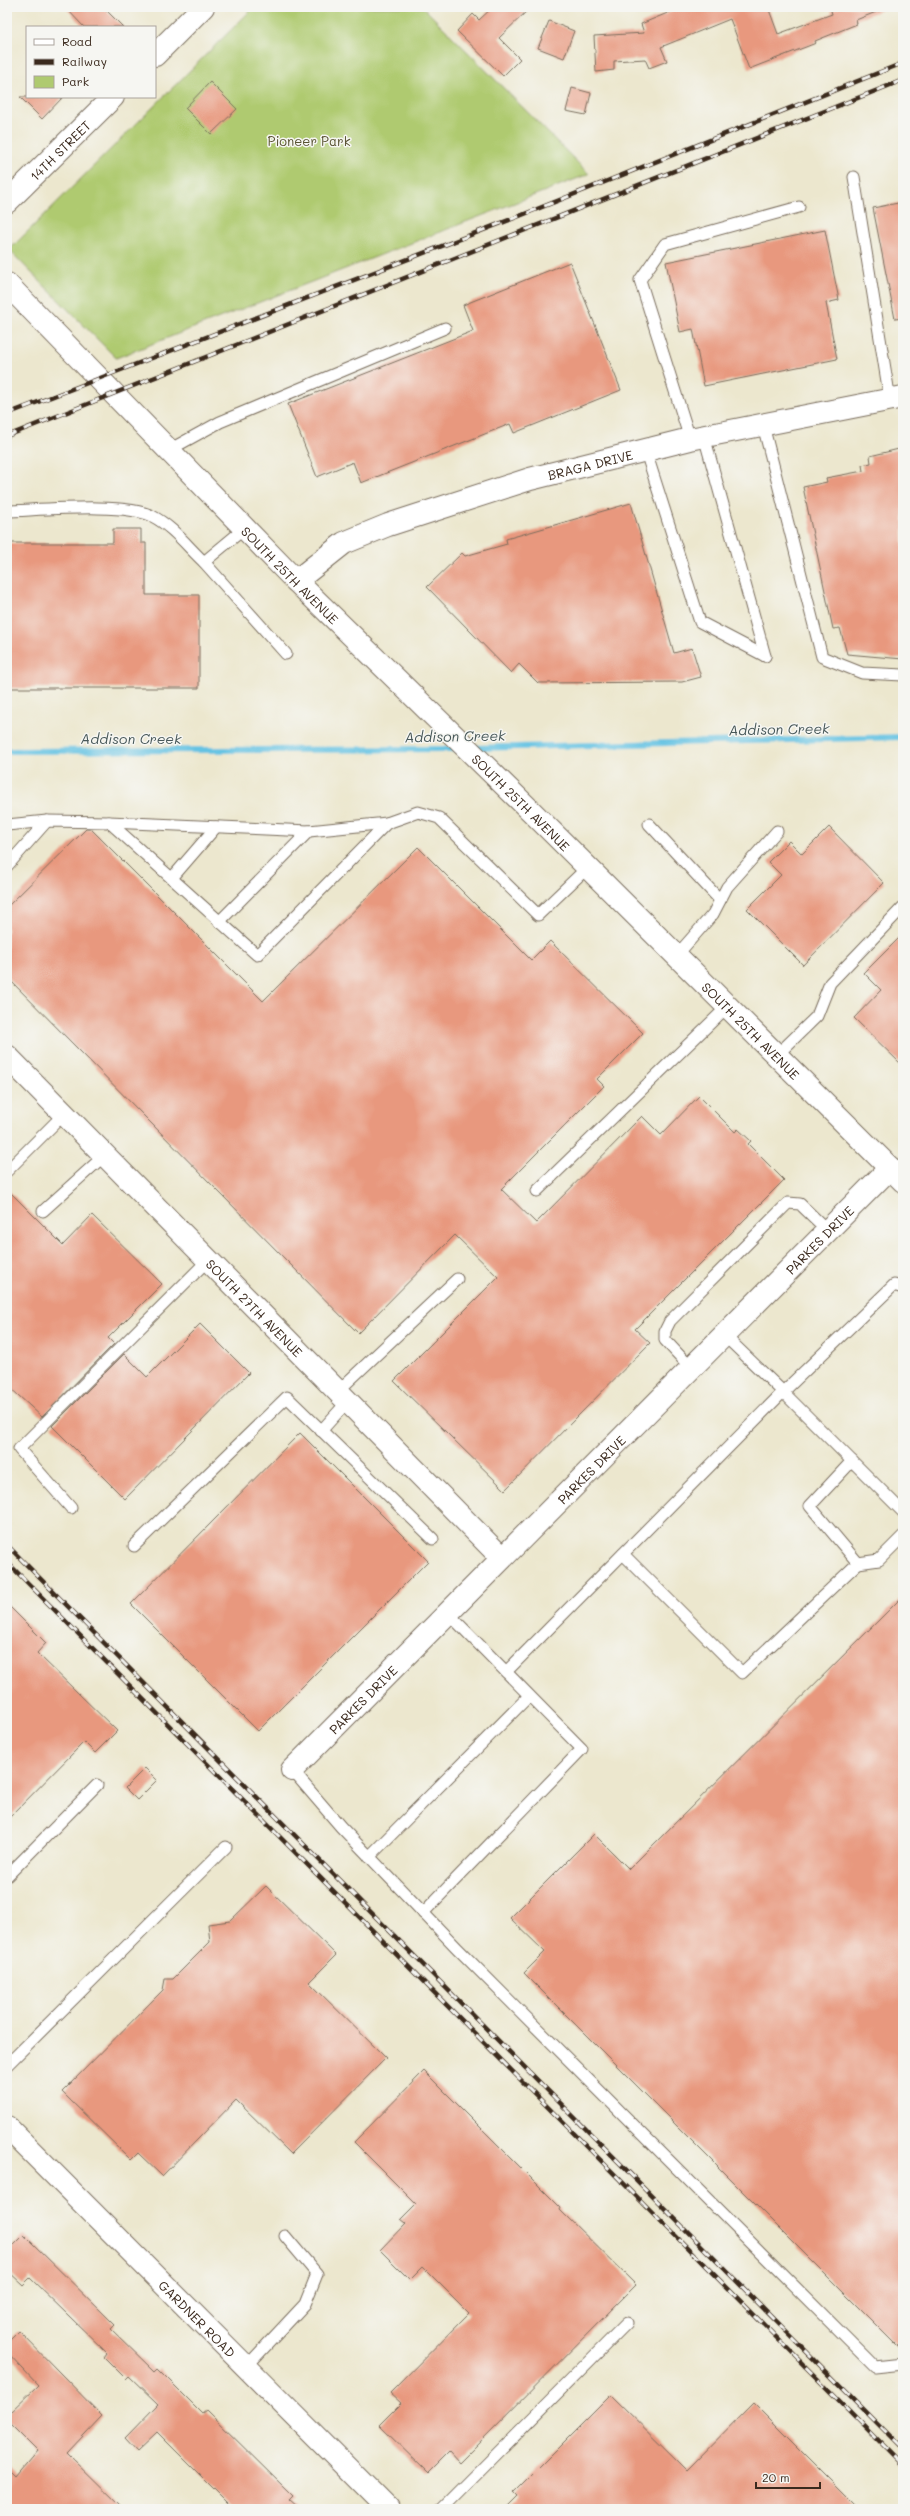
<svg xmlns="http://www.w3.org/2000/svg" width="910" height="2516" font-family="Mali,sans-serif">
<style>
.green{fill:#afca70;stroke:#757a47}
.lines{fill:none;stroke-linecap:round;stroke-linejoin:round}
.stream{stroke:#65c3e3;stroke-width:6}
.building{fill:#e8987e}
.lane-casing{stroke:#796c5c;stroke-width:13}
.street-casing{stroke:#796c5c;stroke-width:24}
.secondary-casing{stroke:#796c5c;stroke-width:24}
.lane{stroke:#fff;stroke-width:11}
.street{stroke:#fff;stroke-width:22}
.secondary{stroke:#fff;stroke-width:22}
.rail-casing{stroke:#3b2a1e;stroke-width:4.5}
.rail{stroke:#f6f6f2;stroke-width:3;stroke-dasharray:9;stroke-linecap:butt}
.labels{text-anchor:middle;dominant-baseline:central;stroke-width:3;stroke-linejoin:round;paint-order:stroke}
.park-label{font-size:13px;fill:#585232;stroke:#f6f6f2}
.street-label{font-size:13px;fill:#3b2a1e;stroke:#f6f6f2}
.water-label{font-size:14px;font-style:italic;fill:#485859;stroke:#f6f6f2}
</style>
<rect width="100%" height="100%" fill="#f6f6f2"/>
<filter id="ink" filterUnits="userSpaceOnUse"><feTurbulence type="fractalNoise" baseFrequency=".025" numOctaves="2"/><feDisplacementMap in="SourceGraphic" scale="8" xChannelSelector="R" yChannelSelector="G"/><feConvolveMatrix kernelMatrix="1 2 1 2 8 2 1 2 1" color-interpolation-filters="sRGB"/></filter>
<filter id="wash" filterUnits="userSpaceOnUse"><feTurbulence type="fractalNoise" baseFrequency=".012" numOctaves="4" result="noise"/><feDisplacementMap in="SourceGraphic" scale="16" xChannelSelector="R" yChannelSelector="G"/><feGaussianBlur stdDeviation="0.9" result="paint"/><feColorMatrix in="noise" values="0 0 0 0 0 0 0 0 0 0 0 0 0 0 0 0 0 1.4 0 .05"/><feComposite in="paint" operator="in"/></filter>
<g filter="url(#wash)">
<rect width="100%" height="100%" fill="#ece7ce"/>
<polygon class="green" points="254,7 423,7 589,174 116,358 9,250"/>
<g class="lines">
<g class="stream">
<polyline points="475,748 903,737"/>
<polyline points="7,751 459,749"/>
</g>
</g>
<g id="blocks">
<g class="building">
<polygon points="65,7 103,7 123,27 84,27"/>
<polygon points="493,7 531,7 499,38 520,59 503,76 457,31 473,14 479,20"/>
<polygon points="682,7 768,7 778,34 832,14 831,11 840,7 886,8 856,20 857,24 815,41 816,43 749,69 730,19 661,47 667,61 649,68 645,59 614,61 614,70 596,72 594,36 644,33 641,24"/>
<polygon points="549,21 574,31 564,58 538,48"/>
<polygon points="210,82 237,109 211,134 185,108"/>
<polygon points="572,88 591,93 586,115 566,111"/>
<polygon points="20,97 63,97 42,119"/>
<polygon points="903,202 903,318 895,319 873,208"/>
<polygon points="825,230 839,300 826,303 837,359 704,386 693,329 680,332 666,262"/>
<polygon points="570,262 621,390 514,433 510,424 361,483 353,462 317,477 288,404 473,331 463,305"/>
<polygon points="903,448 903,659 847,654 840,628 833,629 803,487 827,482 826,478 863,471 862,465 871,463 870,456"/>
<polygon points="631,503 674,653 692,648 701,677 682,682 538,683 519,664 511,673 427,587 462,553 465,556 507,544 506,539"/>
<polygon points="113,529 141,529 141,543 146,543 146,595 199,595 199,688 7,688 7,543 113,543"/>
<polygon points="829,827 884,883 803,965 747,909 781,875 768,862 789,841 802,854"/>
<polygon points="86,829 91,829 263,1001 418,847 531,960 550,941 643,1033 597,1079 604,1086 501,1189 536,1223 642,1116 661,1135 699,1096 735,1132 738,1129 751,1141 748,1144 784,1180 635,1329 650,1343 505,1490 394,1381 498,1277 455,1235 358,1333 7,977 7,907"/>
<polygon points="903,934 903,1066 854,1018 881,990 864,973"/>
<polygon points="7,1189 63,1245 92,1215 162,1284 108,1338 114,1344 42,1417 7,1385"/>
<polygon points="200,1324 249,1373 125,1499 52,1426 124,1354 147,1377"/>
<polygon points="300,1433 428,1561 258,1731 131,1604"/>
<polygon points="903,1596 903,2352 524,1973 545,1952 510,1918 594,1834 629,1869"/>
<polygon points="7,1604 46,1643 37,1653 117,1731 95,1753 84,1742 7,1820"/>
<polygon points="145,1768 157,1780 137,1800 125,1788"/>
<polygon points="266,1886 336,1955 309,1982 386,2058 291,2154 236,2100 162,2176 138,2153 131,2160 62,2092 163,1990 165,1979 173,1979 210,1942 208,1924 230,1921"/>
<polygon points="424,2071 561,2208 560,2210 636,2285 459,2463 449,2452 428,2473 379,2425 401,2403 390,2393 469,2313 423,2267 410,2280 380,2250 405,2224 400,2220 416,2204 354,2142"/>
<polygon points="24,2235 115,2325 111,2329 155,2372 158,2369 202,2413 206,2410 293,2496 289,2500 299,2509 234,2509 157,2432 137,2451 125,2438 158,2404 129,2376 126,2379 104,2357 107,2353 30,2278 23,2285 7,2270 7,2252"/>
<polygon points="19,2331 102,2416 67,2453 124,2509 7,2509 7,2466 17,2476 38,2451 7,2420 7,2415 38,2385 7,2352 7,2343"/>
<polygon points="611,2395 687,2470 753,2403 859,2509 505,2509 518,2496 514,2492"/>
</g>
</g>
</g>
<g filter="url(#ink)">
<use href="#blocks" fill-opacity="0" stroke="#796c5c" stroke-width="1"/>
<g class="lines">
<g class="lane-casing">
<g id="lane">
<polyline points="854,177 890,400"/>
<polyline points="763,425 822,657 862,673 903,675"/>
<polyline points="704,436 765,656"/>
<polyline points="690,439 640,280 665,244 799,207"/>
<polyline points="645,449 700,622 765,656"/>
<polyline points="169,450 220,422 445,328"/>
<path d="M7,511C40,510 126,502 152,516C172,526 188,547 204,562L245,528"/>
<polyline points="204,562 286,654"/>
<polyline points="109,822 309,831"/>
<polyline points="649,824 720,900"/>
<polyline points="7,825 47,821 109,822 257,955 387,823 418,812 439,818 538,915 588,867"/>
<polyline points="7,866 47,821"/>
<polyline points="172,878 216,827"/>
<polyline points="219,922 309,831 387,823"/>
<polyline points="677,955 713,914 727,887 777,831"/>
<polyline points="777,1055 817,1016 830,983 903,907"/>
<polyline points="7,1171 64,1114"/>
<polyline points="537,1191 728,1006"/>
<polyline points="43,1211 105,1155"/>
<polyline points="691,1368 665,1340 665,1331 670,1321 788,1203 800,1204 828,1231"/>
<polyline points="338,1391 457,1279"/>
<polyline points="321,1431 348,1401"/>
<polyline points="852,1461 903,1512"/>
<polyline points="71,1508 19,1449 208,1260"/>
<polyline points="134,1546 287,1397 433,1539"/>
<polyline points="623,1554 742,1673 858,1563 810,1506 852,1461 783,1392 894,1285 903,1288"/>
<polyline points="858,1563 879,1560 903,1536"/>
<polyline points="506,1672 783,1392 724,1335"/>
<polyline points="292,1770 341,1827 457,1948 875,2367 903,2364"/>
<polyline points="369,1857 529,1696"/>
<polyline points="7,1876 97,1785"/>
<polyline points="423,1913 582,1749 448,1613"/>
<polyline points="7,2065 226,1847"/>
<polyline points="246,2367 305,2304 317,2274 285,2236"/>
<polyline points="442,2509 627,2323"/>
</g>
</g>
<g class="street-casing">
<g id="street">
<polyline points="155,55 203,7"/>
<path id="s1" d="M7,202L113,97"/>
<path id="s2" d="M296,581L344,543L388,525L530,479L690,439L903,397"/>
<path id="s3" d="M7,1056L502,1558"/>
<path id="s4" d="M292,1770L890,1168"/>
<path id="s5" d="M7,2127L388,2509"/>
</g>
</g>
<g class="secondary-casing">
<g id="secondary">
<path id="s6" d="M7,284L296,581L531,811L903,1181"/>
</g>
</g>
<use href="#lane" class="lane"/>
<use href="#street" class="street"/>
<use href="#secondary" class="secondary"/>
<g class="rail-casing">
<g id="rail">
<polyline points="7,414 517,217 903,63"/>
<polyline points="7,436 903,80"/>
<polyline points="7,1545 903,2449"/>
<polyline points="7,1562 903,2465"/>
</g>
</g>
<use href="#rail" class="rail"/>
</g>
</g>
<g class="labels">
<g class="park-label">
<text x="309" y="140">Pioneer Park</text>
</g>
<g class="street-label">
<text stroke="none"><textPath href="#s1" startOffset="74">14TH STREET</textPath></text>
<text stroke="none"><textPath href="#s2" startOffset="320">BRAGA DRIVE</textPath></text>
<text stroke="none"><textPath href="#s6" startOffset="406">SOUTH 25TH AVENUE</textPath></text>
<text stroke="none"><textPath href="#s6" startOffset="730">SOUTH 25TH AVENUE</textPath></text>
<text stroke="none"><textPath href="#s6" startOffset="1054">SOUTH 25TH AVENUE</textPath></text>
<text stroke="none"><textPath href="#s4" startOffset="748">PARKES DRIVE</textPath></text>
<text stroke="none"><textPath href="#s3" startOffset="353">SOUTH 27TH AVENUE</textPath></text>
<text stroke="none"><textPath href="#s4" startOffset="424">PARKES DRIVE</textPath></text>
<text stroke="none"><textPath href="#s4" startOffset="100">PARKES DRIVE</textPath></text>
<text stroke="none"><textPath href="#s5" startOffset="270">GARDNER ROAD</textPath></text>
</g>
<g class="water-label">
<text transform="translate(779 729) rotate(-1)">Addison Creek</text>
<text transform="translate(455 736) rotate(-1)">Addison Creek</text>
<text x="131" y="738">Addison Creek</text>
</g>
</g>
<rect width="910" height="2516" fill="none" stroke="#f6f6f2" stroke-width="24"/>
<rect x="26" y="26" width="130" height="72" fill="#f6f6f2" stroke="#aba49d"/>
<rect x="34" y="39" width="20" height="6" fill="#ffffff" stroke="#aba49d"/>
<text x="62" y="46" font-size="12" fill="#3b2a1e">Road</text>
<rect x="34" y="59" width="20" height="6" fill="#3b2a1e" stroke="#aba49d"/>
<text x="62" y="66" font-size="12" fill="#3b2a1e">Railway</text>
<rect x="34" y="76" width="20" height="12" fill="#afca70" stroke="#aba49d"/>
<text x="62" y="86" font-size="12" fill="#3b2a1e">Park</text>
<path d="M756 2482v6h64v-6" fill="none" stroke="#3b2a1e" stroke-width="2"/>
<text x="762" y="2482" font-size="12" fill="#3b2a1e" stroke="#f6f6f2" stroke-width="3" paint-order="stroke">20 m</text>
</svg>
